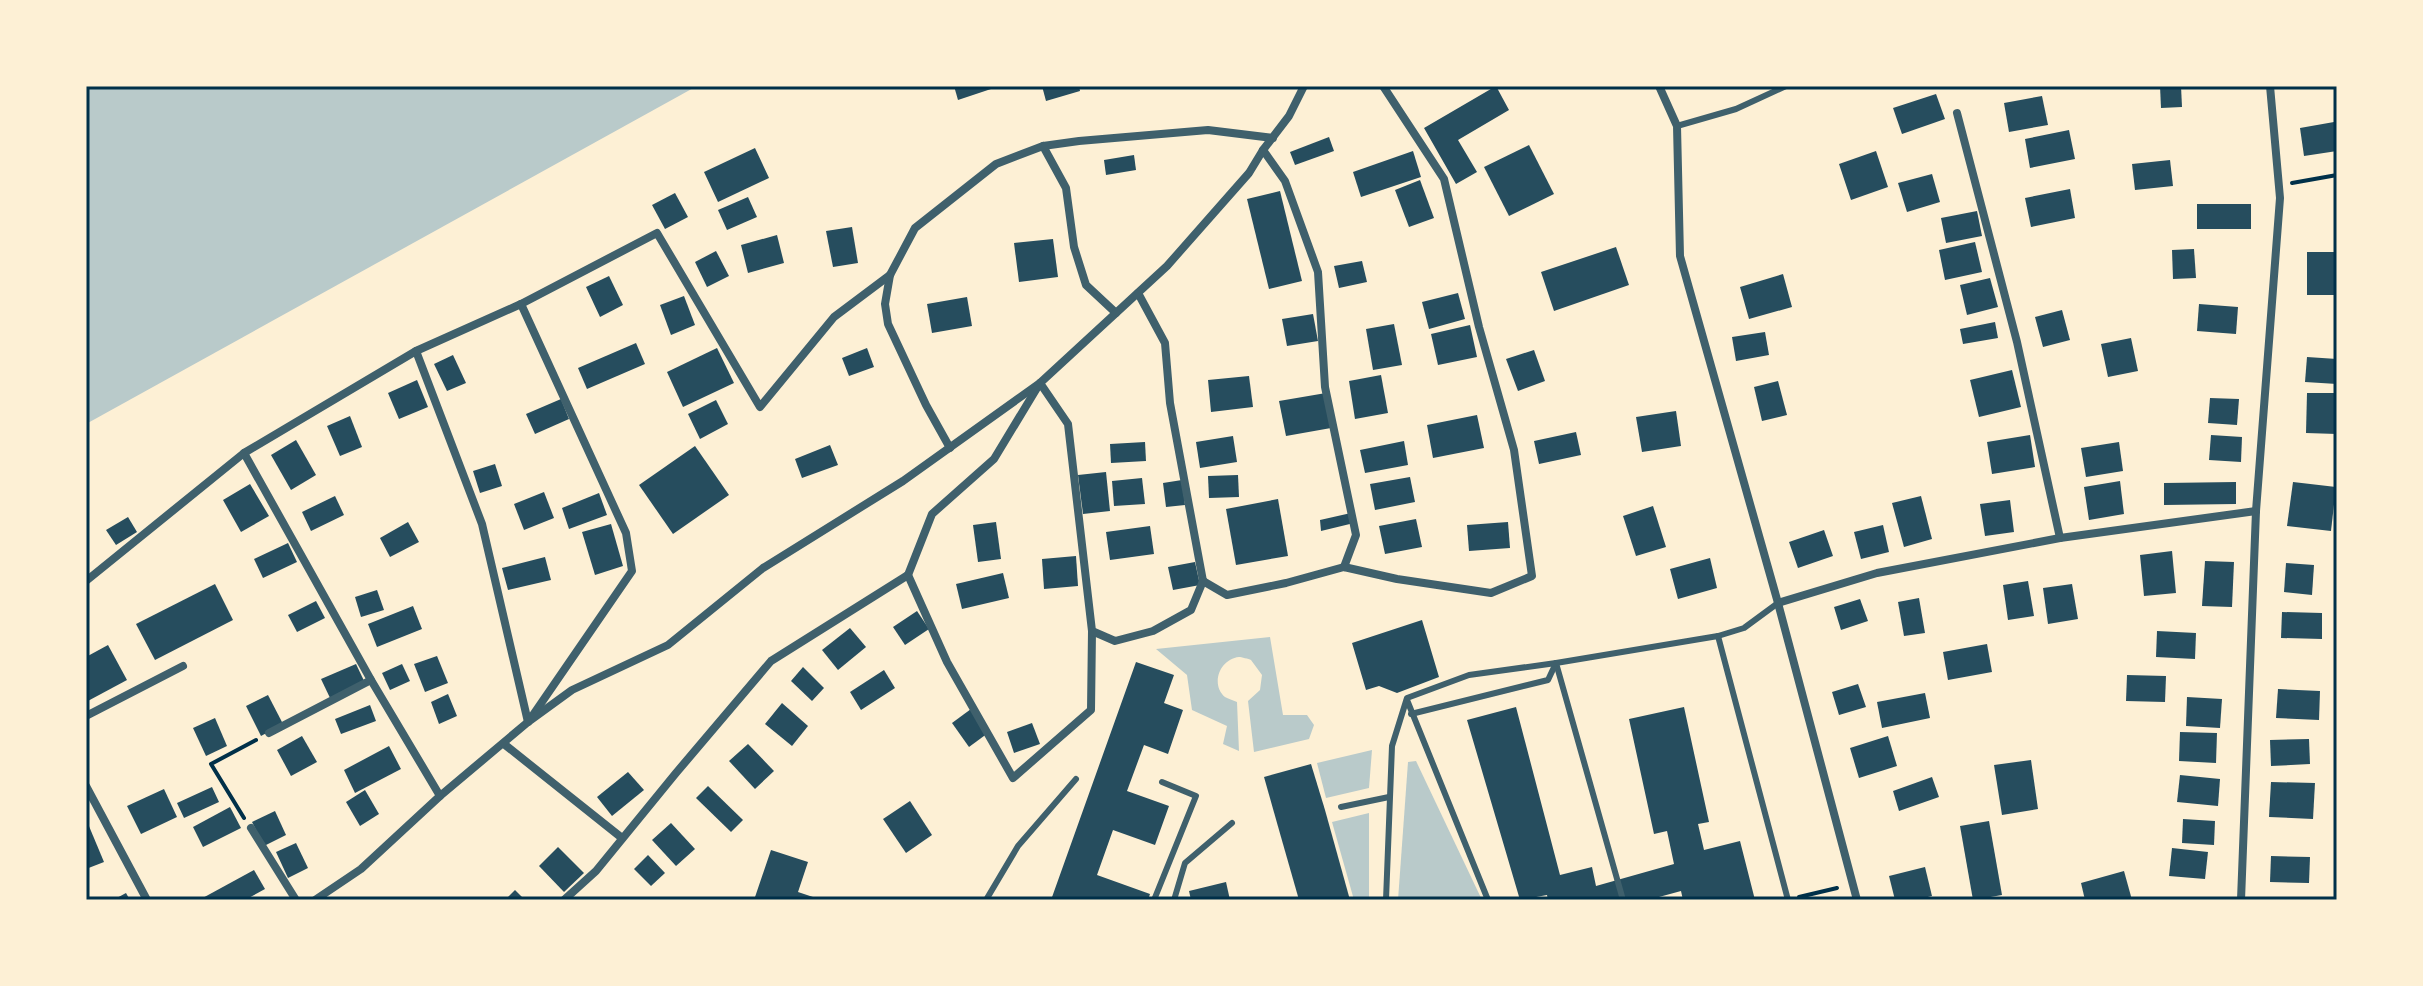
<svg xmlns="http://www.w3.org/2000/svg" width="2423" height="986" font-family="Literata,serif">
<style>
.green{fill:#b9caca}
.building{fill:#264d5e}
.lines{fill:none;stroke-linecap:round;stroke-linejoin:round}
.path{stroke:#003049;stroke-width:4}
.service{stroke:#3f606c;stroke-width:6}
.minor{stroke:#3f606c;stroke-width:8}
.neatline{fill:none;stroke:#003049;stroke-width:3}
</style>
<rect width="100%" height="100%" fill="#fdf0d5"/>
<g class="green">
<polygon points="86,86 697,86 86,424"/>
<path d="M1270,637L1283,715H1307L1314,725L1309,739L1254,752L1248,701L1260,690L1262,675L1251,660C1249,659 1241,657 1239,657C1220,659 1210,684 1225,697C1228,699 1233,700 1237,702L1239,751L1223,744L1227,726L1192,710L1187,675L1156,649Z"/>
<polygon points="1372,750 1369,788 1326,798 1317,763"/>
<polygon points="1416,761 1482,900 1398,900 1408,762"/>
<polygon points="1369,813 1369,900 1354,900 1332,822"/>
</g>
<g class="building">
<polygon points="954,86 990,86 991,89 958,100"/>
<polygon points="1042,86 1079,86 1080,91 1046,101"/>
<polygon points="1496,86 1509,110 1458,140 1477,172 1456,184 1424,128"/>
<polygon points="2160,86 2181,86 2182,107 2161,108"/>
<polygon points="1936,94 1945,119 1902,134 1893,108"/>
<polygon points="2042,96 2048,125 2009,132 2004,103"/>
<polygon points="2334,122 2337,151 2304,156 2300,128"/>
<polygon points="2069,130 2075,159 2030,168 2025,139"/>
<polygon points="1329,137 1334,151 1295,165 1290,152"/>
<polygon points="1529,145 1554,194 1509,216 1484,167"/>
<polygon points="755,148 769,178 718,202 704,172"/>
<polygon points="1413,151 1421,177 1361,197 1353,172"/>
<polygon points="1876,151 1888,187 1851,200 1839,164"/>
<polygon points="1134,155 1136,170 1106,175 1104,160"/>
<polygon points="2170,160 2173,186 2135,190 2132,164"/>
<polygon points="1932,174 1940,202 1907,212 1898,183"/>
<polygon points="1420,180 1434,218 1409,227 1395,190"/>
<polygon points="2070,189 2075,218 2031,227 2025,198"/>
<polygon points="1280,191 1302,281 1269,289 1247,199"/>
<polygon points="675,193 688,217 665,229 652,205"/>
<polygon points="748,197 757,217 727,230 718,210"/>
<rect x="2197" y="204" width="54" height="25"/>
<polygon points="1977,211 1982,236 1946,243 1941,218"/>
<polygon points="852,227 858,263 833,267 826,231"/>
<polygon points="777,235 784,263 748,273 741,245"/>
<polygon points="1053,239 1058,277 1019,282 1014,243"/>
<polygon points="1975,242 1982,272 1945,280 1939,250"/>
<polygon points="1616,247 1629,285 1554,311 1541,272"/>
<polygon points="2194,249 2196,278 2173,279 2172,250"/>
<polygon points="716,251 729,276 707,287 695,262"/>
<rect x="2307" y="252" width="30" height="43"/>
<polygon points="1362,261 1367,282 1339,288 1334,266"/>
<polygon points="1783,274 1792,307 1749,319 1740,287"/>
<polygon points="609,276 623,305 600,317 586,287"/>
<polygon points="1990,278 1998,307 1967,315 1960,285"/>
<polygon points="1458,293 1465,319 1429,329 1422,302"/>
<polygon points="684,296 695,325 671,335 660,305"/>
<polygon points="967,297 972,326 932,333 927,304"/>
<polygon points="2199,304 2238,307 2236,334 2197,331"/>
<polygon points="2062,310 2070,340 2043,347 2035,317"/>
<polygon points="1313,314 1318,341 1287,346 1282,319"/>
<polygon points="1995,322 1998,338 1963,344 1960,329"/>
<polygon points="1394,324 1402,365 1373,370 1366,329"/>
<polygon points="1470,325 1477,357 1438,365 1431,334"/>
<polygon points="1765,332 1769,355 1736,361 1732,337"/>
<polygon points="2131,338 2138,371 2108,377 2101,344"/>
<polygon points="636,343 645,364 587,389 578,368"/>
<polygon points="717,348 734,383 683,407 667,372"/>
<polygon points="867,348 874,367 849,376 842,358"/>
<polygon points="1534,350 1545,381 1518,391 1506,359"/>
<polygon points="453,355 466,383 447,391 434,364"/>
<polygon points="2307,357 2337,359 2337,384 2305,382"/>
<polygon points="2012,370 2021,407 1979,417 1970,380"/>
<polygon points="1381,375 1388,413 1355,419 1349,381"/>
<polygon points="1249,376 1253,407 1211,412 1208,380"/>
<polygon points="417,380 428,407 399,419 388,393"/>
<polygon points="1778,381 1787,415 1762,421 1754,387"/>
<polygon points="1326,393 1331,428 1286,436 1279,401"/>
<polygon points="2307,393 2337,393 2337,434 2306,433"/>
<polygon points="2210,398 2239,399 2237,425 2208,423"/>
<polygon points="561,399 569,419 535,434 526,414"/>
<polygon points="716,400 728,424 700,439 688,414"/>
<polygon points="1676,411 1681,446 1642,452 1636,417"/>
<polygon points="1477,415 1484,448 1433,458 1427,425"/>
<polygon points="350,416 362,447 340,456 327,426"/>
<polygon points="1576,432 1581,455 1539,464 1534,441"/>
<polygon points="2030,435 2035,467 1992,474 1987,442"/>
<polygon points="2211,435 2242,437 2241,462 2209,460"/>
<polygon points="1233,436 1237,462 1200,468 1196,442"/>
<polygon points="296,440 316,475 291,490 271,455"/>
<polygon points="1404,441 1408,465 1365,473 1360,450"/>
<polygon points="1145,442 1146,461 1111,463 1110,444"/>
<polygon points="2119,442 2123,471 2086,477 2081,448"/>
<polygon points="830,445 838,465 802,478 795,459"/>
<polygon points="695,446 729,495 673,534 639,485"/>
<polygon points="495,464 502,486 480,493 473,471"/>
<polygon points="1106,472 1110,511 1083,514 1078,475"/>
<polygon points="1238,475 1239,497 1209,498 1208,476"/>
<polygon points="1410,477 1415,502 1375,510 1370,484"/>
<polygon points="1142,478 1145,504 1114,506 1112,481"/>
<polygon points="1182,480 1185,505 1166,507 1163,483"/>
<polygon points="2120,481 2124,514 2089,520 2084,487"/>
<polygon points="2236,482 2236,504 2164,505 2164,483"/>
<polygon points="2293,482 2336,487 2331,531 2287,526"/>
<polygon points="250,484 269,516 241,532 223,500"/>
<polygon points="544,492 554,518 524,530 514,504"/>
<polygon points="599,493 607,515 569,529 562,508"/>
<polygon points="335,496 344,515 311,531 302,512"/>
<polygon points="1921,496 1932,539 1904,547 1892,503"/>
<polygon points="1278,499 1288,556 1236,565 1226,509"/>
<polygon points="2010,500 2014,532 1985,536 1980,504"/>
<polygon points="1653,506 1666,547 1636,556 1623,516"/>
<polygon points="1351,513 1354,523 1321,531 1320,520"/>
<polygon points="128,517 137,532 116,545 106,530"/>
<polygon points="1416,519 1422,547 1385,554 1379,526"/>
<polygon points="408,522 419,542 390,557 380,538"/>
<polygon points="996,522 1001,559 978,562 973,525"/>
<polygon points="1508,522 1510,548 1469,551 1467,525"/>
<polygon points="611,524 623,566 595,575 582,532"/>
<polygon points="1883,525 1889,552 1861,559 1854,532"/>
<polygon points="1150,526 1154,554 1110,560 1106,532"/>
<polygon points="1824,530 1833,556 1798,568 1789,542"/>
<polygon points="288,543 297,562 263,578 254,559"/>
<polygon points="2172,551 2176,593 2144,596 2140,555"/>
<polygon points="1076,556 1078,586 1044,589 1042,559"/>
<polygon points="545,557 551,580 508,590 502,568"/>
<polygon points="1710,558 1717,588 1678,599 1670,569"/>
<polygon points="2205,561 2234,562 2232,607 2202,606"/>
<polygon points="1195,562 1200,585 1173,590 1168,567"/>
<polygon points="2286,563 2314,565 2312,595 2284,592"/>
<polygon points="1003,573 1009,598 962,609 956,584"/>
<polygon points="2028,581 2034,616 2008,620 2003,585"/>
<polygon points="215,584 233,620 155,660 136,624"/>
<polygon points="2072,584 2078,619 2048,624 2043,588"/>
<polygon points="377,590 384,610 361,617 355,597"/>
<polygon points="1919,598 1925,633 1904,636 1898,602"/>
<polygon points="1860,599 1868,621 1841,630 1834,607"/>
<polygon points="316,601 325,618 297,632 288,615"/>
<polygon points="413,606 422,629 377,647 368,624"/>
<polygon points="917,611 929,629 905,645 893,627"/>
<polygon points="2282,612 2322,613 2322,639 2281,638"/>
<polygon points="1422,620 1439,677 1397,693 1379,686 1366,690 1352,643"/>
<polygon points="850,628 866,647 838,670 822,650"/>
<polygon points="2157,631 2196,633 2195,659 2156,657"/>
<polygon points="1987,644 1992,672 1948,680 1943,652"/>
<polygon points="108,645 127,680 86,702 86,657"/>
<polygon points="437,656 448,683 425,692 414,664"/>
<polygon points="1136,662 1174,675 1164,703 1183,710 1168,754 1144,745 1127,791 1169,806 1155,845 1113,830 1097,875 1150,894 1148,900 1051,900"/>
<polygon points="356,664 366,685 331,700 321,679"/>
<polygon points="402,664 410,681 390,690 382,673"/>
<polygon points="803,667 824,688 812,701 791,681"/>
<polygon points="884,670 895,688 861,710 850,692"/>
<polygon points="2127,675 2166,676 2165,702 2126,701"/>
<polygon points="1858,684 1866,707 1839,715 1832,692"/>
<polygon points="2278,689 2320,691 2319,720 2276,718"/>
<polygon points="1925,693 1930,718 1882,728 1877,702"/>
<polygon points="448,694 457,716 439,724 431,702"/>
<polygon points="268,695 283,724 261,736 246,706"/>
<polygon points="2187,697 2222,699 2220,728 2186,726"/>
<polygon points="782,703 808,726 792,746 765,724"/>
<polygon points="370,705 376,721 341,734 335,719"/>
<polygon points="1516,707 1560,875 1592,867 1596,886 1674,864 1667,831 1654,834 1629,719 1684,707 1709,822 1698,824 1704,850 1740,841 1755,900 1683,900 1681,891 1648,900 1548,900 1547,895 1520,900 1467,720"/>
<polygon points="971,709 988,733 969,747 952,723"/>
<polygon points="215,718 227,746 206,756 193,728"/>
<polygon points="1032,723 1040,744 1014,753 1007,732"/>
<polygon points="2180,732 2217,733 2216,763 2179,761"/>
<polygon points="302,736 317,762 291,776 277,750"/>
<polygon points="1888,736 1897,766 1859,778 1850,748"/>
<polygon points="2309,739 2310,764 2271,766 2270,740"/>
<polygon points="748,744 774,771 755,789 729,761"/>
<polygon points="389,746 401,769 355,793 344,770"/>
<polygon points="2031,760 2038,809 2002,815 1994,765"/>
<polygon points="1311,764 1325,810 1350,900 1299,900 1281,837 1264,777"/>
<polygon points="628,772 644,790 612,816 597,797"/>
<polygon points="2180,775 2220,779 2218,806 2177,802"/>
<polygon points="1932,777 1939,797 1899,811 1893,791"/>
<polygon points="2271,782 2315,783 2313,819 2269,817"/>
<polygon points="708,786 743,820 731,832 696,798"/>
<polygon points="212,787 219,802 184,818 177,803"/>
<polygon points="164,789 177,817 141,834 127,806"/>
<polygon points="365,790 379,814 360,826 346,802"/>
<polygon points="910,801 932,835 906,853 883,819"/>
<polygon points="230,807 241,828 203,847 193,827"/>
<polygon points="275,811 286,835 264,846 252,822"/>
<polygon points="86,819 104,862 86,869"/>
<polygon points="2183,819 2215,821 2214,845 2182,843"/>
<polygon points="1989,821 2002,895 1973,900 1960,826"/>
<polygon points="671,823 695,849 676,866 652,840"/>
<polygon points="296,843 308,868 288,878 276,852"/>
<polygon points="558,847 584,873 564,892 539,866"/>
<polygon points="2172,848 2208,852 2205,879 2169,876"/>
<polygon points="771,850 808,862 798,892 822,900 754,900"/>
<polygon points="648,855 665,873 651,886 634,869"/>
<polygon points="2271,856 2310,857 2309,883 2270,882"/>
<polygon points="1925,867 1932,896 1915,900 1895,900 1889,876"/>
<polygon points="254,870 265,889 245,900 199,900"/>
<polygon points="2124,871 2132,900 2085,900 2081,883"/>
<polygon points="1226,882 1230,900 1191,900 1189,891"/>
<polygon points="515,890 525,900 505,900"/>
<polygon points="126,893 130,900 113,900"/>
</g>
<g class="lines">
<g class="path">
<polyline points="2292,183 2337,175"/>
<polyline points="244,818 211,764 256,740"/>
<polyline points="1799,897 1837,888"/>
</g>
<g class="service">
<polyline points="1677,126 1736,109 1786,86"/>
<polyline points="1718,636 1788,900"/>
<polyline points="1556,663 1623,900"/>
<polyline points="1407,700 1488,900"/>
<polyline points="1411,714 1548,680 1556,663"/>
<polyline points="1341,807 1389,797"/>
<polyline points="986,900 1018,846 1076,779"/>
<polyline points="1154,900 1196,796 1162,782"/>
<polyline points="1174,900 1185,863 1232,823"/>
<polyline points="1386,900 1392,746 1407,698 1469,675 1556,663 1718,636 1744,628 1778,603"/>
</g>
<g class="minor">
<polyline points="1659,86 1677,126 1680,256 1778,603 1857,900"/>
<polyline points="1957,113 2017,342 2060,538"/>
<polyline points="1043,146 1066,188 1074,247 1086,285 1116,313"/>
<polyline points="1263,150 1285,181 1318,272 1325,387 1356,535 1344,567"/>
<polyline points="1138,293 1165,343 1170,403 1203,581"/>
<polyline points="521,304 626,533 632,571 533,715"/>
<polyline points="416,351 482,524 528,722"/>
<polyline points="950,448 926,405 888,324 885,304 890,275 915,228 996,164 1043,146 1079,141 1208,130 1273,138"/>
<polyline points="244,453 371,680 440,796"/>
<polyline points="908,575 947,662 1013,778 1091,710 1092,631"/>
<polyline points="86,581 244,453 416,351 521,304 657,233 760,407 834,317 890,275"/>
<polyline points="1203,581 1227,595 1286,583 1344,567 1397,579 1491,593 1532,576 1514,450 1479,327 1444,179 1383,86"/>
<polyline points="1778,603 1877,573 2060,538 2256,511"/>
<polyline points="86,716 183,666"/>
<polyline points="269,733 371,680"/>
<polyline points="504,744 622,838"/>
<polyline points="86,786 147,900"/>
<polyline points="251,828 296,900"/>
<polyline points="315,900 361,869 440,796 528,722 572,690 668,645 763,568 903,481 1040,383 1167,266 1249,173 1263,150 1289,116 1304,86"/>
<polyline points="564,900 596,871 676,773 771,661 908,575 932,514 994,459 1040,383 1068,424 1092,631 1115,641 1153,631 1191,610 1203,581"/>
<polyline points="2241,900 2256,511 2280,198 2270,86"/>
</g>
</g>
<rect width="2423" height="986" fill="none" stroke="#fdf0d5" stroke-width="176"/>
<rect x="88" y="88" width="2247" height="810" class="neatline"/>
</svg>
